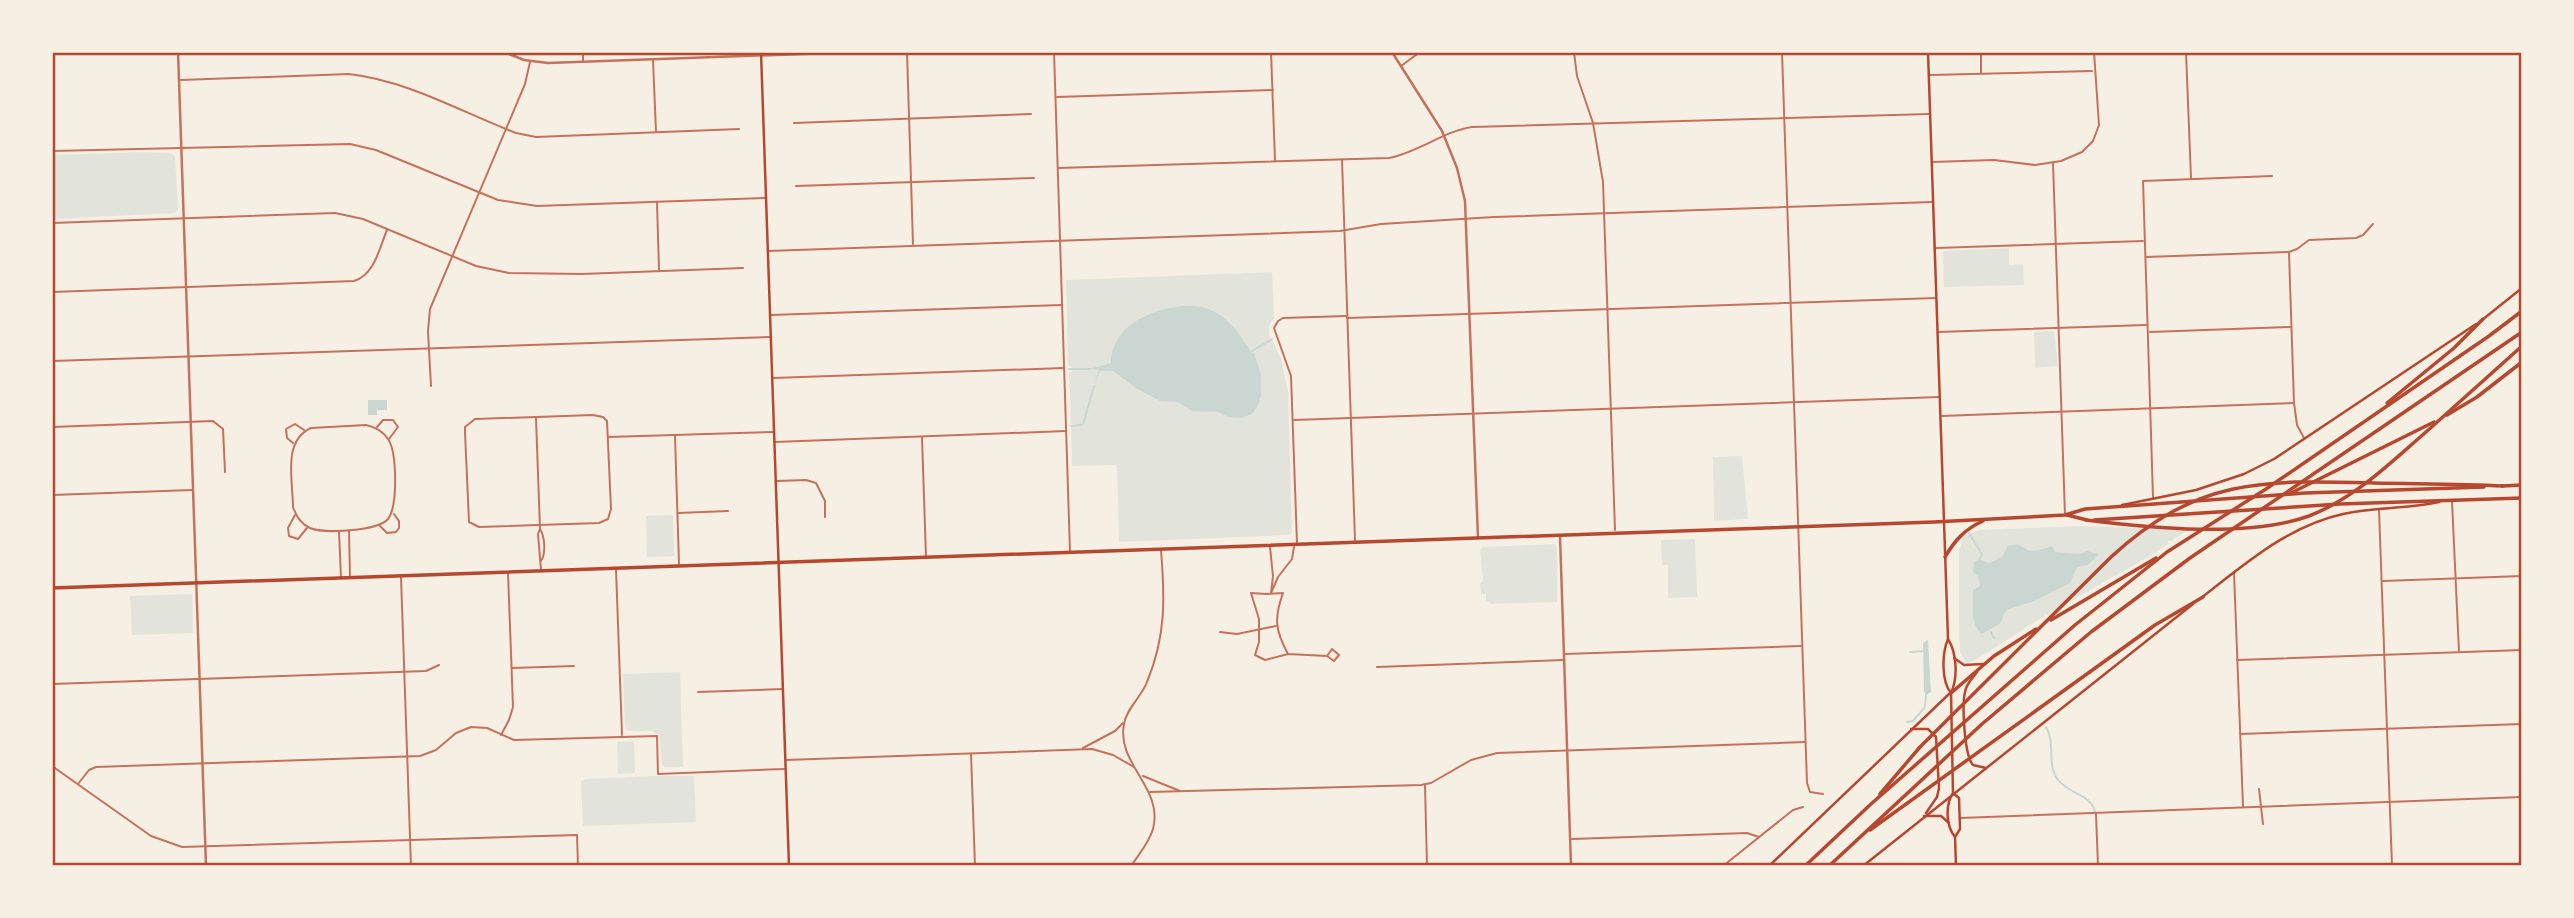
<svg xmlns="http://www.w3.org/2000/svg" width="2574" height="918" font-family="'Source Serif 4',serif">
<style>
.green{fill:#e2e4dc}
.water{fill:#c9d6d2}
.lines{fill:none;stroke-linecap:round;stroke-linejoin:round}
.stream{stroke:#c9d6d2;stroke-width:2}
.pedestrian{stroke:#c5725c;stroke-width:2}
.minor{stroke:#c5725c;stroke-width:2}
.tertiary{stroke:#c5725c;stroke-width:2.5}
.secondary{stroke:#b5482f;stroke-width:2.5}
.primary{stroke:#b5482f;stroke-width:3.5}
.motorway{stroke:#b5482f;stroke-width:3.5}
.neatline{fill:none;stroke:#b5482f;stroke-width:2.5}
</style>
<rect width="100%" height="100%" fill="#f6efe4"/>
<g class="green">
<polygon points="144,152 170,153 175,156 178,209 175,213 53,219 53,155"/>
<polygon points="2009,248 2009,265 2023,264 2024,285 1944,287 1943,252 1945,251"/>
<polygon points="1272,272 1274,318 1269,326 1270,340 1273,341 1281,359 1288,392 1292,532 1289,535 1119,542 1117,465 1072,466 1071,427 1074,425 1071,424 1069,374 1073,369 1068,365 1066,280"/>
<polygon points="2054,331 2058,366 2035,368 2034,332"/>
<polygon points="1742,456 1748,519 1714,521 1713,457"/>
<polygon points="673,515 674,556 647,557 646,516"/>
<path d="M2081,526L2188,530L2171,541H2168V544L2153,554L2047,615L2044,613L2045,616C2029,624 1978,661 1966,663L1960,652L1959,626V552L1963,537L1979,530Z"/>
<polygon points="1695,539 1697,597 1668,598 1668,565 1662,565 1661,540"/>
<polygon points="1554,544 1557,548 1557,602 1491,604 1486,600 1486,594 1481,594 1480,584 1483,581 1480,550 1483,547"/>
<polygon points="192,594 193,633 132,635 130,596"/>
<polygon points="680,672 683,767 665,767 662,764 659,737 653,731 628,731 625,727 623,674"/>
<polygon points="634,741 635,773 618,774 617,742"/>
<polygon points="651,776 694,776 696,822 583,826 581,782 585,779"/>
</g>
<g class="water">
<path d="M1197,306C1222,310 1237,329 1250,350L1249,353H1254L1261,375V396L1258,406L1252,414L1240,418L1228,417L1218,412L1192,411L1178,402L1160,401L1136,388L1113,371H1100L1094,386L1099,370L1090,369L1111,363C1111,323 1160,304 1197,306Z"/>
<polygon points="368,400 387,400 387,410 377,410 377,415 368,415"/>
<path d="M2018,544C2031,555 2039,550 2052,546L2055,552L2080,554L2087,551L2099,554L2088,565L2077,567L2070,583L2032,602L2008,609L2003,615L2001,623L1982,634C1969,624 1974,605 1973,590L1980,586L1978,576L1973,572L1974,562L1981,560L1989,563L2002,557L2008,546Z"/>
<polygon points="1928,640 1931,692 1926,695 1924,692 1923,643"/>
</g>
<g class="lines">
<g class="stream">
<polyline points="1249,353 1272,339"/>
<polyline points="1069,369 1076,369"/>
<polyline points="1077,369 1090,369"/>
<polyline points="1083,424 1094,386"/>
<polyline points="1071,426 1081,425"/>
<polyline points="1969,533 1982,554 1979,561"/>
<polyline points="1991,632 1994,638"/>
<polyline points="1910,652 1924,651"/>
<polyline points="1907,722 1913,721 1925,707 1926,695"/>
<path d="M2046,727C2056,743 2046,764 2058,780C2069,794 2091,794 2095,812"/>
</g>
<polyline class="pedestrian" points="2259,789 2263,824"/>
<g class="minor">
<polyline points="907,52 913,244"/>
<polyline points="1054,52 1070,552"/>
<polyline points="1271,52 1275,160"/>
<polyline points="1574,52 1577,76 1593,123 1603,182 1615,530"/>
<polyline points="1782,52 1807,783 1810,792 1823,794"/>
<polyline points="1981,52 1981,73"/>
<polyline points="2186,52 2191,178"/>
<polyline points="653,60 656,132"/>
<polyline points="583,62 583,52"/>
<polyline points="1401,66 1420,52"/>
<polyline points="1930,75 2092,71"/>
<path d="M181,80L349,74C409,81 461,112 516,133L536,137L739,129"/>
<polyline points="1057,97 1273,90"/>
<polyline points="794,123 1031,114"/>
<polyline points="52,151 350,144 376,150 498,200 537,206 765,198"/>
<polyline points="1342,160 1355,540"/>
<polyline points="1932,162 1994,160 2035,165 2061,161 2082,152 2093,141 2099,125 2094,52"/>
<polyline points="2053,163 2065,515"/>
<path d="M1058,168L1389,158C1419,152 1444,131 1472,127L1929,114"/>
<polyline points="796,186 1034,178"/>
<polyline points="657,202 659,270"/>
<polyline points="52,223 335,213 363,219 476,266 509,273 582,274 743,268"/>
<polyline points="1936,248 2143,241"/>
<polyline points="768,251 1340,231 1381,224 1494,217 1932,202"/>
<polyline points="2289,253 2294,403 2297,425 2304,438"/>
<polyline points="2146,257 2289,252 2297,249 2309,240 2356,238 2363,235 2373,224"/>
<path d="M52,292L354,281C375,274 379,249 387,230"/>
<polyline points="771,315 1062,305"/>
<polyline points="1347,318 1936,298"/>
<polyline points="1938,332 2146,325"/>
<polyline points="2150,332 2291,327"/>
<polyline points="52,361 770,337"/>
<polyline points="773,378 1064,368"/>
<polyline points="431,386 428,331 430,309 525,84 530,62"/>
<polygon points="593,415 603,417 607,421 611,509 608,519 599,523 479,527 469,522 465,432 465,427 475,419"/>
<polyline points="1942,416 2294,403"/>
<polyline points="536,418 540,529"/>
<polyline points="1294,420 1939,397"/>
<path d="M366,425C375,427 383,431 388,439C397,452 398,506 388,519C378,531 324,534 310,528C301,524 296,516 293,507C293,481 282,441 311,428Z"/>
<polyline points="52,427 213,421 223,429 225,472"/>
<polyline points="377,427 383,420 393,420 398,427 389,439"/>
<polyline points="675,436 679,564"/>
<polyline points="608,437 774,432"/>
<polyline points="922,437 926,557"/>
<polyline points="775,442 1066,431"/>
<polyline points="293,443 287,438 286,429 295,424 304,430"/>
<polyline points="777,481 806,480 816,483 825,501 825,517"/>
<polyline points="52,495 192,490"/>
<polyline points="2153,497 2143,181 2272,176"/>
<polyline points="2452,501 2459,652"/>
<polyline points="2379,510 2392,866"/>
<polyline points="678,513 728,511"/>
<polyline points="295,515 288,528 289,536 298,539 307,528"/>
<polyline points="380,526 387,533 396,532 399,528 399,521 394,514"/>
<polyline points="349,530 350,577"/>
<polyline points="339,531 341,578"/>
<polyline points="1297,543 1291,376 1274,328 1278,321 1283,318 1346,316"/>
<polyline points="1270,547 1273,576 1271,593 1278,577 1292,559 1294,547"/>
<path d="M541,561C546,554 545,537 540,529L538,534L541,570"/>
<polyline points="616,569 622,735"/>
<polyline points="2234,573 2243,806"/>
<polyline points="401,577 411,866"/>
<polyline points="2383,581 2522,576"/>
<polyline points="1220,632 1237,634 1276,626"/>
<path d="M1288,654L1265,660L1255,655L1259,642V619L1251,593L1266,594L1283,593C1274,618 1275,630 1288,654L1327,656L1334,661L1339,655L1332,649L1327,656"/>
<polyline points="1565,654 1801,646"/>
<polyline points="2237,660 2522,650"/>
<polyline points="1377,667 1563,660"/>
<polyline points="512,668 574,666"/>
<polyline points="52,684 426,671 439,665"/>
<polyline points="698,692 783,689"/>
<polyline points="2240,734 2522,724"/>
<polyline points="501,735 509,720 513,707 508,573"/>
<polyline points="1083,748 1115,731 1123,723"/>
<polyline points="971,754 975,866"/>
<polyline points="786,760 1092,749 1113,755 1134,767"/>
<polyline points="52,766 151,836 182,847 577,835 578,866"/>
<polyline points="1143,776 1180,791"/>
<polyline points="78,784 89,770 96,767 420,756 436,750 456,733 471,727 487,728 514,740 657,736 658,774 784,769"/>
<polyline points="1425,785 1427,866"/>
<polyline points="1150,792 1421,785 1431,783 1471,760 1497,753 1805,742"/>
<polyline points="2096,814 2098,866"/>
<polyline points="1960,818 2522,797"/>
<polyline points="1572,839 1747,833 1759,837"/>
<path d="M1131,866C1139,854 1149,843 1153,829C1164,788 1116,764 1124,724C1126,709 1142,696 1147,682C1166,636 1165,599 1161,550"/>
<polyline points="1723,866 1793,810 1803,807"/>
</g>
<g class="tertiary">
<polyline points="178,52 206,866"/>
<polyline points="504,52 524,60 548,63 858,52"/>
<polyline points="1392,52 1442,131 1457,168 1465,201 1478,538"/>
<polyline points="1560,536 1571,866"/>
</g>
<g class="secondary">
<polyline points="761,52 789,866"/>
<path d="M1928,52L1948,639C1942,653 1941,681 1951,693"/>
<polyline points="2482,320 2522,288"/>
<polyline points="2122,505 2196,490 2244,474 2274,459 2476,324"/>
<path d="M2201,598C2245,564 2288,526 2343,514C2374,507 2407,509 2439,502"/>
<path d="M1948,639C1957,653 1958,678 1951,693L1953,793C1945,805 1946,826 1955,837"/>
<polyline points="1954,658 1964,665 1983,664"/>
<path d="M1977,672C1972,679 1966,684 1965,692C1962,705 1964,755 1973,765L1986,768"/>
<polyline points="1911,729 1928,729 1936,737 1939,788 1937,797 1926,813"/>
<polyline points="1953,793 1959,798 1960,829 1955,837 1956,866"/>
<polyline points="1924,816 1941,816 1949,823"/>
<polyline points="1769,866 1949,694"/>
<polyline points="1863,866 2193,604"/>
</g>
<g class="primary">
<polyline points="2502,486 2522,485"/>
<polyline points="2067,515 2087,520"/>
<polyline points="2094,520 2340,504 2522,498"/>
<path d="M1945,557C1955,540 1965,529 1983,521"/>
<polyline points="52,588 1934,522 2065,515 2085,509 2305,493 2484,487"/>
</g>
<g class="motorway">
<polyline points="2387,403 2454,348 2483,319"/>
<polyline points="2447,415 2477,397 2522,362"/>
<polyline points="2291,493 2434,422"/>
<path d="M2086,520C2150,528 2248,538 2309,516C2355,498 2389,464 2426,432C2458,403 2490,375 2522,346"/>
<polyline points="2051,620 2156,558"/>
<polyline points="1951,693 1994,656 2036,629"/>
<path d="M1880,794L1920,747L2111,557C2198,477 2264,480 2374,483C2417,484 2460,484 2503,486"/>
<polyline points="1870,830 2155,625 2203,597"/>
<polyline points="1805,866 1871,804 2075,625 2167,552 2266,489 2489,336 2522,311"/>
<polyline points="1829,866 1982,724 2091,632 2190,558 2522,332"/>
</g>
</g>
<rect width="2574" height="918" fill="none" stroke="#f6efe4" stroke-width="108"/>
<rect x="54" y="54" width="2466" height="810" class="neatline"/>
</svg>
